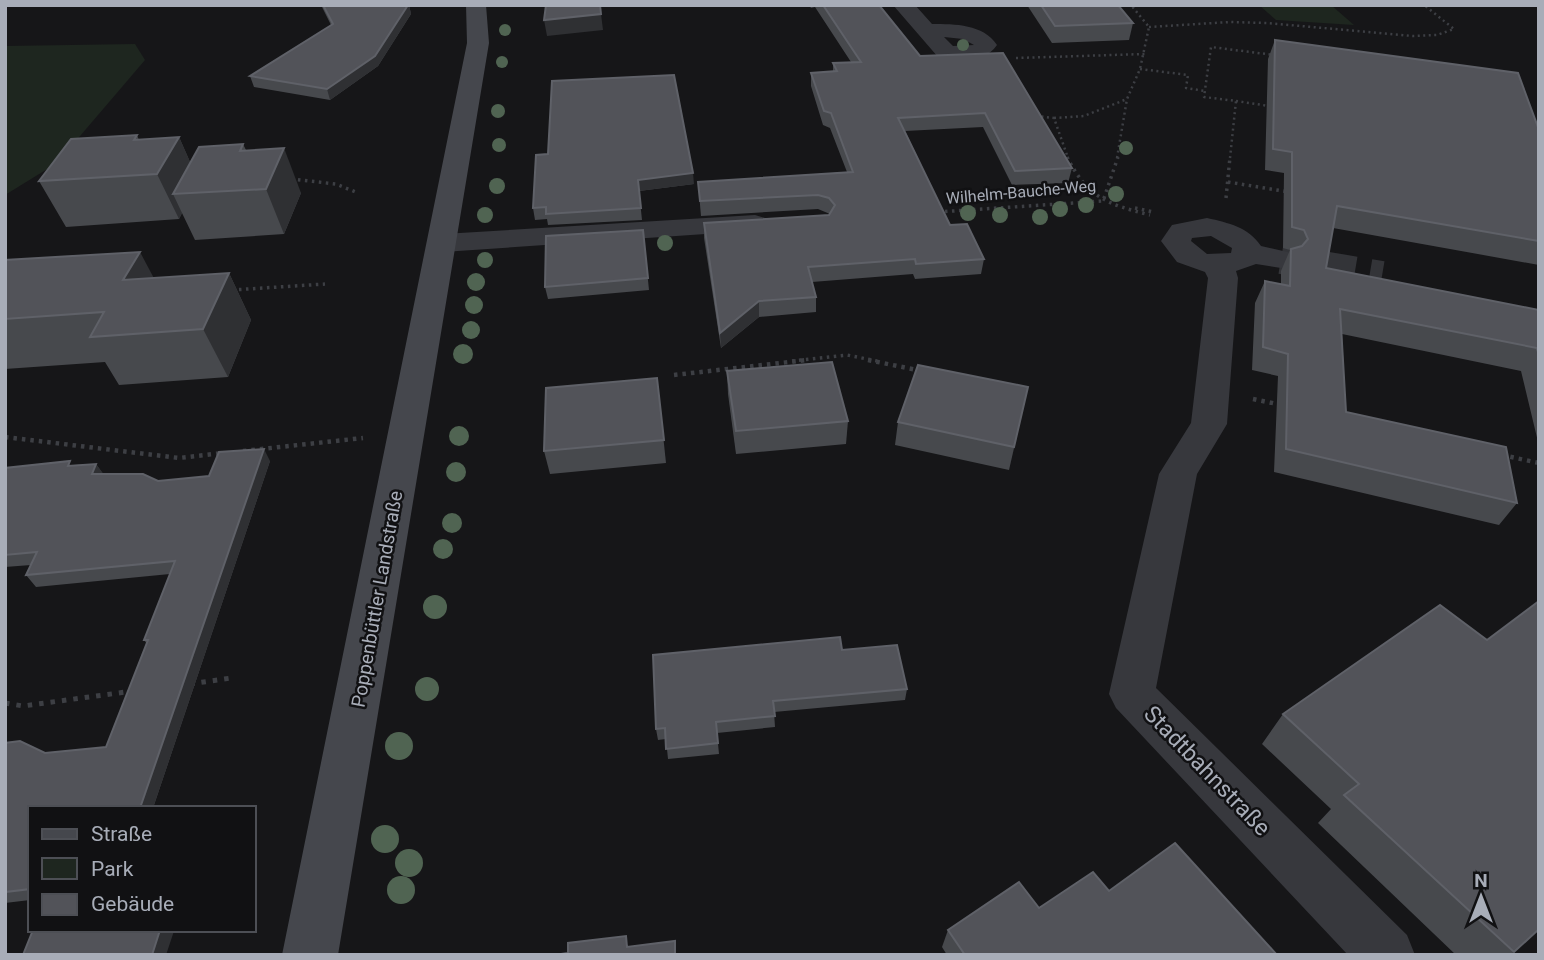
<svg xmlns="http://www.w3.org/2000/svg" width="1544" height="960" font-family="Roboto,sans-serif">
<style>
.green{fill:#1e261f}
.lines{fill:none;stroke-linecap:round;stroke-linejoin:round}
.minor-tunnel{stroke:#333438;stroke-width:30;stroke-dasharray:30 15;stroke-linecap:butt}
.path-far3{stroke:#3d3f44;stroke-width:2.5;stroke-dasharray:2 3.5;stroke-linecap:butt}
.path-far2{stroke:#3d3f44;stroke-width:3.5;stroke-dasharray:2.5 4.5;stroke-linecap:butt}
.path-far1{stroke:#3d3f44;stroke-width:4.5;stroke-dasharray:3.5 5;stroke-linecap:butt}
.path{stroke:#3d3f44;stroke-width:5;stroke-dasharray:4.5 7;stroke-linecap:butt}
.minor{fill:#37383d;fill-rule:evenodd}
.secondary{fill:#45474d;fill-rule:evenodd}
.tree{fill:#506452}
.wall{fill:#47494d}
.shaded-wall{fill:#2f3033}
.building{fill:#525359;stroke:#5f6168;stroke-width:2}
.labels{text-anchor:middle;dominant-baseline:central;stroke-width:5;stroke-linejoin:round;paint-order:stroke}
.far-street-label{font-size:16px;fill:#a8adb8;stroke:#111113}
.street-label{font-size:19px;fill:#a8adb8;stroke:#111113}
.near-street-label{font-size:23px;fill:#a8adb8;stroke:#111113}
</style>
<rect width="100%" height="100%" fill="#161618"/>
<g class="green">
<polygon points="1259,5 1331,5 1354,25 1276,20"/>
<polygon points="135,44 145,60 57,163 5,195 5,46"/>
</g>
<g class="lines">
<polyline class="minor-tunnel" points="1281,259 1382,276"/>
<g class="path-far3">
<polyline points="1149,27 1230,22 1267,23 1413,36 1437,35 1454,29 1424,5"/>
<polyline points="1016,58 1145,54"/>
<polyline points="1140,69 1188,75 1186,88 1205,91"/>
<polyline points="1236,101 1269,106"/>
<polyline points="1036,116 1054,118 1068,158"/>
<polyline points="1054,118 1084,116 1127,99"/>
<polyline points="1117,158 1127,99 1140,69 1149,27 1131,5"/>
<polyline points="1230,158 1236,101 1204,97 1211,47 1274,55"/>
</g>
<g class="path-far2">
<path d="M1067,157C1088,198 1107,204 1150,215"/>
<polyline points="291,179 336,184 358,193"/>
<polyline points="1228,182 1289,192"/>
<polyline points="1226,198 1230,157"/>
<polyline points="1135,208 1153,212"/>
<polyline points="938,212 1103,201 1118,157"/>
<polyline points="232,290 325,284"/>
<polyline points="792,361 847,355 877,361"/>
</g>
<g class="path-far1">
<polyline points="868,360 922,371"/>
<polyline points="674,375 807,360"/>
<polyline points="1253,399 1282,405"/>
<polyline points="5,437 179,458 223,453"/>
<polyline points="243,451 363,438"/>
<polyline points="1502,455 1539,463"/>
</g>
<g class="path">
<polyline points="190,684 231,678"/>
<polyline points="5,703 23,706 133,691"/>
</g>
<g class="minor">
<path d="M893,5H915L932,24C955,24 983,24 997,45C984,64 959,62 938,57ZM944,37L963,39L974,45L953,46Z"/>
<polygon points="755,215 765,218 769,224 765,230 443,252 433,249 428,243 433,237 443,234"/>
<path d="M1207,218C1229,223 1248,227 1261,246L1292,253L1296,259L1292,265L1281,268L1256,264L1236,271L1238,278L1227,424L1197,474L1156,688L1407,935L1415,955H1348L1116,708L1109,694L1159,474L1191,423L1208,278L1205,272L1177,262L1161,241L1172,225ZM1211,236L1232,248L1231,253L1207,254L1191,241L1192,238Z"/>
</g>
<polygon class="secondary" points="466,5 486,5 489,43 338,955 282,955 467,43"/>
</g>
<g class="tree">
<circle cx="505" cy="30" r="6"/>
<circle cx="963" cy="45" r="6"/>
<circle cx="502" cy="62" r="6"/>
<circle cx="498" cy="111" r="7"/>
<circle cx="499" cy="145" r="7"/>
<circle cx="1126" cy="148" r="7"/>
<circle cx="497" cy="186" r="8"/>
<circle cx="1116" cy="194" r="8"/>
<circle cx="1086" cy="205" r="8"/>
<circle cx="1060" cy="209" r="8"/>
<circle cx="968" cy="213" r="8"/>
<circle cx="485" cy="215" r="8"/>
<circle cx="1000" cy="215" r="8"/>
<circle cx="1040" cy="217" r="8"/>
<circle cx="665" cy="243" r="8"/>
<circle cx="485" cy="260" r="8"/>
<circle cx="476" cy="282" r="9"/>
<circle cx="474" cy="305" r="9"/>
<circle cx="471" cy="330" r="9"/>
<circle cx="463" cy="354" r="10"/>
<circle cx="459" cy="436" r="10"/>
<circle cx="456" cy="472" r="10"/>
<circle cx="452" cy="523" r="10"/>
<circle cx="443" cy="549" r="10"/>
<circle cx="435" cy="607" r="12"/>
<circle cx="427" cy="689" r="12"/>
<circle cx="399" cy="746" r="14"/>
<circle cx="385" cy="839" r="14"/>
<circle cx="409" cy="863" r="14"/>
<circle cx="401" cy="890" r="14"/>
</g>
<g class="wall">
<polygon points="321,5 409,5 411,14 378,66 330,100 254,87 250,76 331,25"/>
<polygon points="809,5 879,5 920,56 1072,168 1068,183 1012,185 983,127 905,131 950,225 984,259 981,274 915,279 913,274 812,282 816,297 816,312 759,317 721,348 704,238 704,223 829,215 830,214 818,209 701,216 698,182 847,172 830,128 823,125 811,86 811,73 833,72 833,63 851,62 815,7 811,8"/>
<polygon points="1027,5 1118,5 1133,23 1129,40 1052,43"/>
<polygon points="1275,40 1539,130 1539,265 1333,228 1326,268 1539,310 1539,446 1521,371 1342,334 1346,412 1517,503 1499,525 1274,472 1278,376 1252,370 1255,303 1265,281 1281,284 1281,271 1290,250 1283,248 1284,173 1265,170 1268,59"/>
<polygon points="137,135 139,140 179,137 190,162 243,144 246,150 301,193 284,234 195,240 182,213 179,219 66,227 39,181"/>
<polygon points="536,155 694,184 639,191 642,220 548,225 547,219 535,220 533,208"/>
<polygon points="643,230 649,290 548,299 545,287"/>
<polygon points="5,259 6,260 154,278 229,273 251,320 228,377 119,385 105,362 5,369"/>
<polygon points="727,371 848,421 846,444 736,454 728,394"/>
<polygon points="657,378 666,463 550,474 544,451"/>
<polygon points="1028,387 1009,470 895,445 898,422"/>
<polygon points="270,461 153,808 30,808 30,900 5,903 5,743 45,753 106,747 147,644 144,640 170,574 36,587 26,575 31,565 5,567 5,468 96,464 103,474 158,481 209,476"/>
<polygon points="1487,640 1514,952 1510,955 1456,955 1318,823 1331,809 1262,744 1283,714"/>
<polygon points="842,650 907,689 905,700 774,712 775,727 717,733 719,754 668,759 666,739 658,740 656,729"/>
<polygon points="1109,891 1277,955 947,955 942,947 948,930"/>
</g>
<g class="shaded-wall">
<polygon points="408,5 409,5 411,14 378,66 330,100 327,89"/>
<polygon points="601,14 603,30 547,36 544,20"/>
<polygon points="179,137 199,182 173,194 182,213 179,219 157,174"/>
<polygon points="284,148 301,193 284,234 266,189"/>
<polygon points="693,173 694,184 639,191 638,180"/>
<polygon points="140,252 165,299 123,280"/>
<polygon points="229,273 251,320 228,377 203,329"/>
<polygon points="759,301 759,317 721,348 720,333"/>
<polygon points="264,449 270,461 153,808 140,808"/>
<polygon points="96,464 105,476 92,474"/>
<polygon points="160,930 174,931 166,955 152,955"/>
</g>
<g class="building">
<polygon points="323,5 408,5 375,56 327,89 250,76 333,24"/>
<polygon points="546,5 600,5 601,14 544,20"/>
<polygon points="823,5 879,5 920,56 1003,53 1072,168 1015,171 985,113 898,118 950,225 967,224 984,259 916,264 915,259 808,267 816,297 759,301 720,333 704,223 829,215 835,205 829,198 818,195 700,201 698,182 853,172 831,113 824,111 811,73 837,71 833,63 861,62"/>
<polygon points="1041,5 1118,5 1133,23 1055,26"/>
<polygon points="1275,40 1518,73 1539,130 1539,241 1337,206 1326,268 1539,310 1539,356 1537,348 1340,309 1346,412 1506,447 1517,503 1286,449 1288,354 1263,347 1265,281 1290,286 1291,249 1302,246 1308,239 1304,230 1292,227 1292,152 1273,149"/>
<polygon points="674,75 693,173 638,180 641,208 546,214 546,207 533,208 536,155 548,154 552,81"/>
<polygon points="137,135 134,140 179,137 157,174 39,181 71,139"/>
<polygon points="243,144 240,151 284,148 266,189 173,194 199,147"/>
<polygon points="643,230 648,278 545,287 546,236"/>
<polygon points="140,252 123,280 229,273 203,329 90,337 104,312 5,319 5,260"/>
<polygon points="832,362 848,421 736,431 727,371"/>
<polygon points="918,365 1028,387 1014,447 898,422"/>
<polygon points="657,378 664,440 544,451 546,388"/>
<polygon points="264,449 140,808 30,808 30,889 5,892 5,743 20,741 45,753 106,747 148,640 144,640 175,561 26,575 37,552 5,555 5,468 70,461 68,466 96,464 92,474 143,474 158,481 209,476 219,452"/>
<polygon points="1539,601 1539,929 1514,952 1344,795 1359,784 1283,714 1440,605 1487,640"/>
<polygon points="840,637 842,650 897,645 907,689 773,701 775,716 716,722 718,743 666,749 665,728 656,729 653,655"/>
<polygon points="1175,843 1277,955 965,955 948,930 1019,882 1039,908 1093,872 1109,891"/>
<polygon points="33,930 160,930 152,955 23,955"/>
<polygon points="626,936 627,947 675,941 675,955 554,955 568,953 568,943"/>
</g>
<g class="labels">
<g class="far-street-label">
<text transform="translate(1021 192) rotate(-5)">Wilhelm-Bauche-Weg</text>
</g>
<g class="street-label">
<text transform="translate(377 599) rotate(-80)">Poppenbüttler Landstraße</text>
</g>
<g class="near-street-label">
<text transform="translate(1207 771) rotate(46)">Stadtbahnstraße</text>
</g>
</g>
<rect width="1544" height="960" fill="none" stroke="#a8adb8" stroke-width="14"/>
<rect x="28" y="806" width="228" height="126" fill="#111113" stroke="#4d4f55" stroke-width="2"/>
<rect x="42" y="829" width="35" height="10" fill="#45474d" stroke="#4d4f55" stroke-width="2"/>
<text x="91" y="841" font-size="21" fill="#a8adb8">Straße</text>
<rect x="42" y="858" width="35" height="21" fill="#1e261f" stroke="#4d4f55" stroke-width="2"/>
<text x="91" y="876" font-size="21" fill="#a8adb8">Park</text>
<rect x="42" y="894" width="35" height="21" fill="#525359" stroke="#4d4f55" stroke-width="2"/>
<text x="91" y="911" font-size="21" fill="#a8adb8">Gebäude</text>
<g transform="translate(1481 897)" stroke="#111113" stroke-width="5" paint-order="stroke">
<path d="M0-5L12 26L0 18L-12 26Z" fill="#a8adb8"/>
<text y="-10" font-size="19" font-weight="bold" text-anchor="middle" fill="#a8adb8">N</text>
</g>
</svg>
